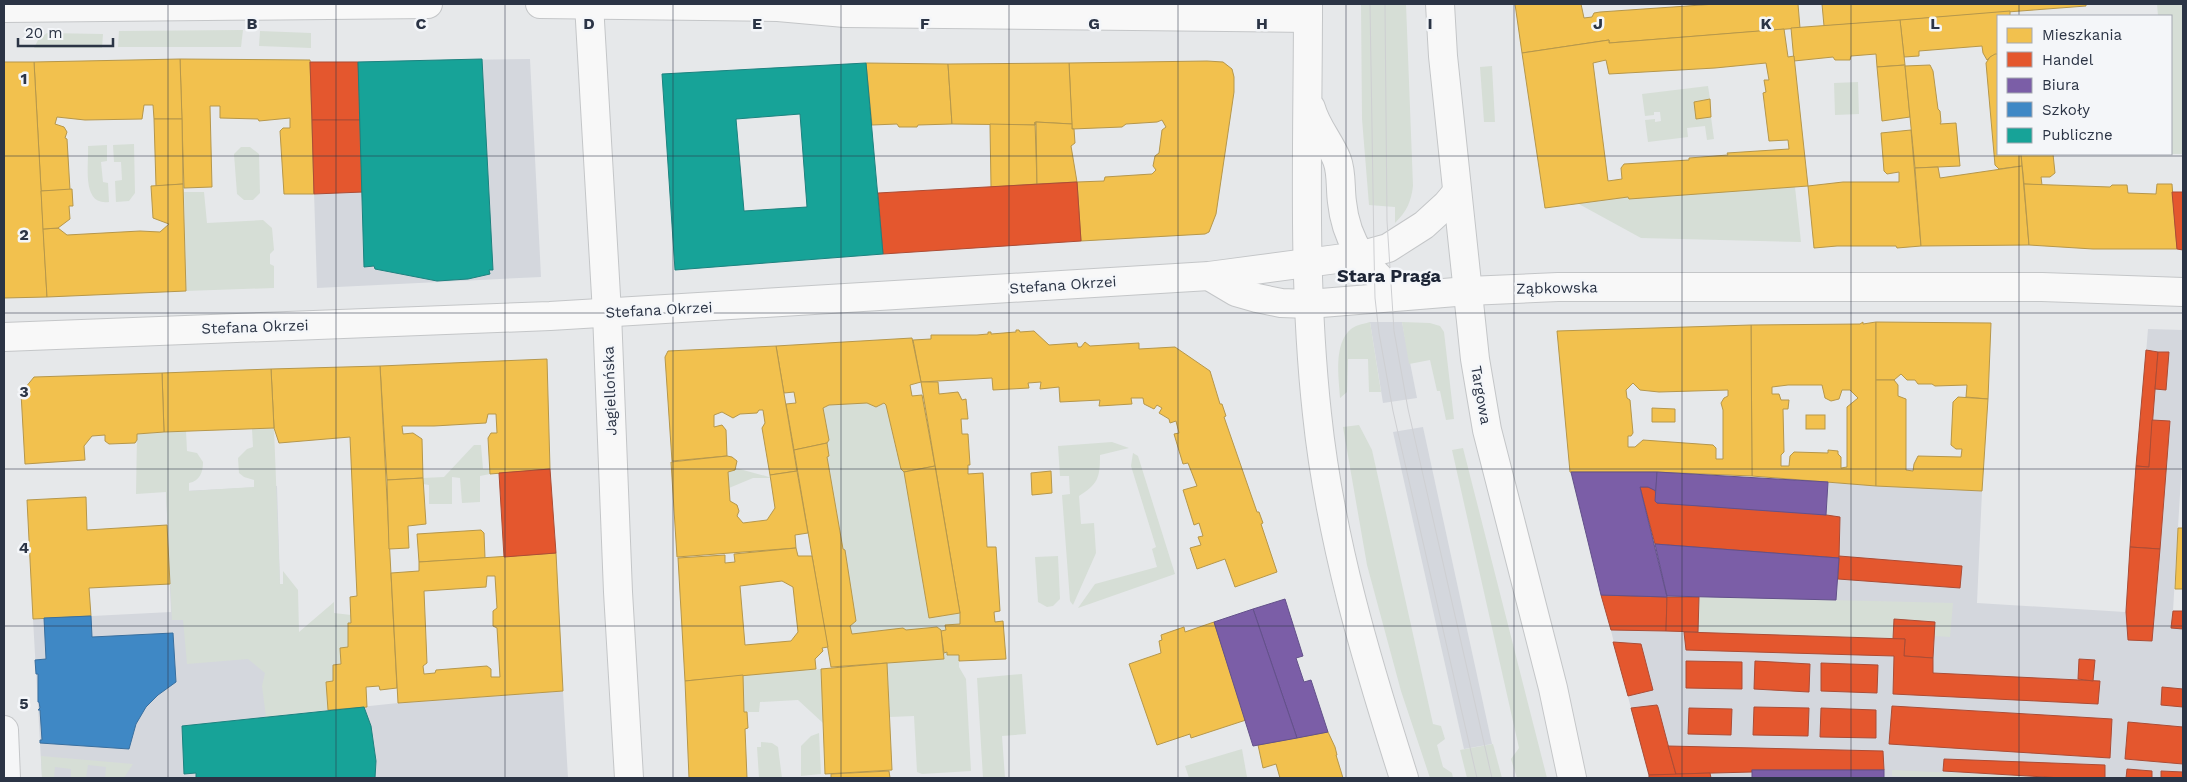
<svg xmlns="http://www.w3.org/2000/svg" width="2187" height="782" font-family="'Work Sans',sans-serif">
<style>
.built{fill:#d4d7dd}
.green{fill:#d6ded6}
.homes{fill:#f2c14e;stroke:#b6974b;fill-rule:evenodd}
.shops{fill:#e4572e;stroke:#ac4c35}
.offices{fill:#7b5ea7;stroke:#63518a}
.schools{fill:#3f88c5;stroke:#396f9f}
.public{fill:#17a398;stroke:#1d827f;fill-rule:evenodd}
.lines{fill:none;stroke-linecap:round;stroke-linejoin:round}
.street-casing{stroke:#c4c6c8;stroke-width:30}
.secondary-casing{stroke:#c4c6c8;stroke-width:30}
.street{stroke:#f5f6f7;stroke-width:28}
.secondary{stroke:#f8f8f8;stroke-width:28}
.tram{stroke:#cecfd2;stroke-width:1}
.grid{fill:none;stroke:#2b3445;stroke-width:1;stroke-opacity:0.55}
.labels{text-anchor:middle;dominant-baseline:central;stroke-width:5;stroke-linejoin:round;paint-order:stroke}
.street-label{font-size:15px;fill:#2b3445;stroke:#f4f6f9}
.quarter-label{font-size:18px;font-weight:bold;fill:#1d2536;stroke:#f4f6f9}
.grid-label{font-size:16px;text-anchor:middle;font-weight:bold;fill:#2b3445;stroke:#f4f6f9;stroke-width:5;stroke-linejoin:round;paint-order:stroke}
</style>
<rect width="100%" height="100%" fill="#e6e8ea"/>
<g class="built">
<polygon points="530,59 541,277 317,288 310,62"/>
<polygon points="1370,322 1402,322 1417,398 1383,403"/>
<polygon points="2148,329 2183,330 2183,444 2173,611 2183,611 2183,778 1649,778 1570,472 1655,472 1982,491 1977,603 2125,612"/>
<polygon points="1423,427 1492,744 1464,749 1393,432"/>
<polygon points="277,486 284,715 398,703 563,691 568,778 42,778 33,619 171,612 166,492"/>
</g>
<g class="green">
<path d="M1361,4H1406L1413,186C1411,202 1407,211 1395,223V207L1369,205L1362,119Z"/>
<polygon points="2157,4 2183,4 2183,154 2171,154 2171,16 2158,16"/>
<polygon points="243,30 241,47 118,47 119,31"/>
<polygon points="260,31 311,33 311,48 259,46"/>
<polygon points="47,33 103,34 102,48 34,48 38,40"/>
<polygon points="1492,66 1495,122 1484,122 1480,67"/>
<polygon points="1858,82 1859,114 1835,115 1834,83"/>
<polygon points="1708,86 1710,99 1694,102 1696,118 1711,117 1714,139 1707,140 1705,126 1687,128 1688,137 1648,142 1645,120 1655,119 1655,122 1661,121 1660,112 1654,112 1654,115 1645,116 1642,94"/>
<polygon points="134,144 135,193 129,201 116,202 115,181 122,180 121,162 114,162 113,145"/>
<path d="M107,145V161L101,162L103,182L108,183L109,202C81,206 89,165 88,146Z"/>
<polygon points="241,147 250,147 259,154 260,193 253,200 244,200 237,194 234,154"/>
<polygon points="1795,187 1801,242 1641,238 1577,203 1628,197"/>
<polygon points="184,192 204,192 207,223 263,220 272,228 274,250 270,254 270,264 274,266 274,288 186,291"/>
<path d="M1370,322L1381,392H1369L1368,359H1348L1347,392L1340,398C1339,378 1333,344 1351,329C1356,325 1363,324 1370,322Z"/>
<polygon points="1402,322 1430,323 1440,326 1444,332 1454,419 1446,420 1440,391 1437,391 1430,360 1409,364"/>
<polygon points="867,403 876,407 884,403 886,405 897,454 899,454 901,469 904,472 929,618 960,613 960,624 946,625 946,630 941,631 936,627 906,630 903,628 852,634 850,626 856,621 845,550 843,549 827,457 829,456 827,443 828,440 823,408 829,405"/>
<polygon points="1359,425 1372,450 1433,724 1441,726 1445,739 1437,745 1443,767 1452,773 1453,778 1430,778 1401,691 1367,565 1343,427"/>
<path d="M274,428L280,584H283V571L298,590L299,632L334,602V613L351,615V623H348V647L340,648L341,664L333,665V681L326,682L328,710L266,717L262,686L265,673L248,659L187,664L183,620H172L166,492L136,494L137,434L186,431L187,451L197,453L203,462C203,472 200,481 189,483V491L254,487V480L244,477L239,473L238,458L247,449L253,447L252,429Z"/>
<path d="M1112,442L1129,448L1100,455C1100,478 1098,484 1079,496L1081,524L1094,523L1096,553L1073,605L1070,601L1062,495L1070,494L1069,476H1060L1058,446Z"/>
<polygon points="474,445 481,445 483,469 490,469 490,474 480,476 480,502 462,503 460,478 452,477 452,504 429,504 429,485 423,484 423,478 444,477"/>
<polygon points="1463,448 1547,778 1517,778 1511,759 1519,748 1452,450"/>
<polygon points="1133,453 1138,456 1175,574 1078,608 1095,584 1157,567 1152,549 1156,547 1131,466"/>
<polygon points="736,468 769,477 770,478 753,478 729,488 728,472"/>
<polygon points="1058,556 1060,599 1053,606 1047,607 1038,602 1035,557"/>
<polygon points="1699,597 1953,603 1950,637 1934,636 1935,622 1895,619 1893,639 1698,632"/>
<polygon points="947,652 947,655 959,655 959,667 966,679 971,771 922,774 917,772 914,716 890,717 887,663 944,659 944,653"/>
<polygon points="821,669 823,723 798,700 760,702 759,712 744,712 743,675"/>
<polygon points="1022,674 1026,734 1002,736 1005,778 983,778 977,678"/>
<polygon points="819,733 821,774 801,776 801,746 811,736"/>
<polygon points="761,742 772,743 778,747 782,778 759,778 757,747 761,747"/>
<polygon points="1493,744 1502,778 1467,778 1460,750"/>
<polygon points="1242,749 1247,777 1189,778 1185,766"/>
<polygon points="41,756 133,764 124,778 105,778 106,767 88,765 86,778 71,778 71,769 55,767 54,778 42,778"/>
<polygon points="1892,770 2062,778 1906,778 1906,777 1892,776"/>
</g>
<g class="homes">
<polygon points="1515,4 1581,4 1584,18 1592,17 1594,13 1600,12 1716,4 1798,4 1800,28 1609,43 1609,40 1522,53"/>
<polygon points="1822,4 2086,4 2086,6 1824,26"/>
<polygon points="2010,11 2010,16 1998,16 1998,54 1990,57 1987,60 1983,53 1982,46 1919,51 1919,56 1904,57 1900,20"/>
<polygon points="1900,20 1905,65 1877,67 1876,54 1851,56 1850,60 1835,60 1833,57 1794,61 1791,28"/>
<path d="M1784,29L1788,57L1794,56L1808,186L1629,199L1628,197L1545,208L1522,53L1609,40V43ZM1606,60L1609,74L1715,68L1766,63L1769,80H1764L1766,92L1763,93L1769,141L1788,140L1789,149L1727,153L1728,155L1689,158V160L1624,164L1621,168L1622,179L1608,181L1593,63Z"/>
<polygon points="1995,54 1998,54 1998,154 2021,154 2022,166 1999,169 1995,165 1986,63 1990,57"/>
<polygon points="180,59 310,60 314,194 284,194 280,131 283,128 290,128 290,118 259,121 258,119 220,118 220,106 210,106 212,187 184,188"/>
<polygon points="180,59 182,119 154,119 153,105 144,105 142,119 85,120 57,117 55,124 64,127 67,132 65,138 67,139 70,190 41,191 34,62"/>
<polygon points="1207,61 1223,62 1232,69 1234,77 1234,92 1216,214 1209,232 1205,234 1081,241 1077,182 1104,181 1105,177 1152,174 1156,170 1153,166 1155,156 1159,153 1162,130 1166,127 1162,120 1157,122 1126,124 1122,127 1072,129 1069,63"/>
<polygon points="4,62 34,62 47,297 4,298"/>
<polygon points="866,63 948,64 952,124 918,125 917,127 899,127 897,124 872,125"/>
<polygon points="1069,63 1072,124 1035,122 1035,125 952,124 948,64"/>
<polygon points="1905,65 1910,117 1882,121 1877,67"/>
<polygon points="1930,65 1933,71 1938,109 1940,111 1941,122 1940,124 1956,123 1960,166 1915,168 1905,66"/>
<polygon points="1710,99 1711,117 1696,119 1694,102"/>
<polygon points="154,119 182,119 183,184 156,186"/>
<polygon points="1035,122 1037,184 991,187 990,124 1035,125"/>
<polygon points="1036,122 1072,124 1072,129 1074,129 1075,143 1071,146 1077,182 1037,184"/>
<polygon points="1911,130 1921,246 1897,248 1896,246 1837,246 1814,248 1808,186 1843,182 1899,182 1899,172 1887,174 1884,171 1881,133"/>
<polygon points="2021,154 2053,154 2055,173 2050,177 2041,177 2042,185 2024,184"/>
<polygon points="2022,166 2029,245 1921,246 1915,168 1938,167 1940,178"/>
<polygon points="183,184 186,291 47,297 43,229 58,228 67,235 140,231 160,232 169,224 153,218 151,186"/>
<polygon points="2024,184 2110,187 2112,185 2127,185 2128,193 2156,194 2157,184 2172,184 2177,249 2093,249 2029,245"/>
<polygon points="72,189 73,206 69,206 70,219 58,228 43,229 41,191"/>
<path d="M1863,322V324L1876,322V486L1752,476L1751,325L1860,324ZM1788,385H1822L1825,398L1831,401L1839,399L1842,390H1850L1858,398L1847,407V467L1841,468V457L1838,454V451L1828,450V453L1794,452L1790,456L1789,466H1781V455L1784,452L1783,409H1788L1789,400H1781L1779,394H1772V387Z"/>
<polygon points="1876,322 1991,323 1988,399 1966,397 1967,385 1935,386 1932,384 1918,384 1915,380 1907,380 1901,374 1894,380 1876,380"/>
<path d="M1751,325L1752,476L1655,472H1570L1557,331ZM1633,383L1640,390L1659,392L1728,390V396L1724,398L1721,403L1723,410V459H1716V448L1713,445L1643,440L1635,447H1628V436H1631L1633,433L1630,400L1627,398L1626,390Z"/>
<polygon points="1016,330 1019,330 1020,332 1034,331 1049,345 1077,343 1078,347 1081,347 1085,342 1090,346 1139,343 1139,349 1175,347 1210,371 1220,404 1222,404 1226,416 1224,417 1257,512 1259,512 1263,523 1261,524 1277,572 1235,587 1225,559 1197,569 1190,548 1201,545 1198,537 1203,536 1199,523 1194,525 1183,490 1197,486 1188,463 1183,464 1174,434 1179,433 1176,421 1170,423 1169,419 1159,413 1162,408 1157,405 1154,409 1144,404 1143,398 1131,398 1132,404 1099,406 1100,400 1060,402 1059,387 1040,389 1041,382 1028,383 1029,388 993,390 992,378 921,382 913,340 931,339 931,335 977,335 988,334 988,332 991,332 991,334 1016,332"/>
<polygon points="912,338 921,382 910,385 912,396 922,395 935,466 904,472 901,469 886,405 884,403 876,407 867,403 829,405 823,408 829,440 827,443 794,450 786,404 796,403 794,392 784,393 776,346"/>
<polygon points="776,346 797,471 770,475 762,428 765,423 763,410 759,410 757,413 740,414 733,418 722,412 714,415 714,427 722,425 726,430 727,456 672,461 665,357 668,351"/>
<polygon points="547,359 550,469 490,474 488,438 491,433 497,433 496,414 488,414 486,423 434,426 402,426 403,434 413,433 422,439 423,478 387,480 380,366"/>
<polygon points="380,366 397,688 380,690 379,686 366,687 367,707 328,710 326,682 333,681 333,665 341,664 340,648 348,647 348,623 351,623 350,597 357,596 350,437 279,443 274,428 271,369"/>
<polygon points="271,369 274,428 164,432 162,373"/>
<polygon points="162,373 164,432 137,434 137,440 135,443 109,444 105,441 105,435 92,436 84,446 85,460 25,464 21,393 34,377"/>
<polygon points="1876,380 1894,380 1898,385 1898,396 1906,399 1906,470 1913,471 1914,464 1918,456 1961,457 1962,449 1956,449 1951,445 1953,402 1958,397 1988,399 1982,491 1876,486"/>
<polygon points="921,382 938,382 939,394 958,392 962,400 966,399 968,419 961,419 962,434 968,434 970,465 968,465 968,474 983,473 987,547 996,547 1000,611 994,612 995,622 1003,621 1006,659 959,661 959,655 947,655 947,652 944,653 941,631 946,630 945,625 960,624 960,613"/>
<polygon points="1652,408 1675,409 1675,422 1652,422"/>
<rect x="1806" y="415" width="19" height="14"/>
<polygon points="827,443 829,456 827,457 843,549 845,550 856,621 850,626 852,634 903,628 906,630 937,627 941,630 944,659 831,667 794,450"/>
<polygon points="727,456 732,457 737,461 735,470 728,472 730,501 737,505 739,511 737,516 743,523 767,520 775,508 770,475 797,471 808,533 795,535 796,548 677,557 671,462"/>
<polygon points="935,466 960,613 929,618 904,472"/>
<polygon points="1051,471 1052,493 1032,495 1031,473"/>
<polygon points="423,478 426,524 408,526 409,548 389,549 387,480"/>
<polygon points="86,497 87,530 167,525 170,584 89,588 91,616 33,619 27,500"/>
<polygon points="2178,528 2183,528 2183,589 2175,589"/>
<polygon points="481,530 484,533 485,558 419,562 417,534"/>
<path d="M796,548L798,556H812L828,647L822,648L823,651L815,659L816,669L685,681L678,558L725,555V563L735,562L734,554ZM782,581L793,587L798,632L791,641L745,645L740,586Z"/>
<path d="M556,553L563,691L398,703L391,573L419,571V562ZM487,576H495L497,608L493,611V626L497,628L500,677H491V669L487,666L436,670L435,673L424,674L423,666L427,663L424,591L486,587Z"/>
<polygon points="1214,622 1246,720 1191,738 1190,734 1157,745 1129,664 1161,653 1159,641 1162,640 1161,635 1184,627 1185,632"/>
<polygon points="887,663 892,770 825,774 821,669"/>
<polygon points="743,675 744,712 747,712 748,728 745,729 747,778 689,778 685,681"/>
<polygon points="1328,732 1335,747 1337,755 1336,755 1343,778 1280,778 1276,764 1263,768 1258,745"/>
<polygon points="889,771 890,778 831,778 831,774"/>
</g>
<g class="shops">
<polygon points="310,62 358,62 361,120 312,120"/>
<polygon points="312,120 361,120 363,192 314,194"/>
<polygon points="1077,182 1081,241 883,254 878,193"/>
<polygon points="2172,192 2183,192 2183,250 2177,249"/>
<polygon points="2146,350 2158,352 2149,467 2136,466"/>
<polygon points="2158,352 2169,352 2166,390 2155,389"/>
<polygon points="2152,420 2170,421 2160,549 2130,547 2136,466 2149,467"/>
<polygon points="550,469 556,553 504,557 499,473"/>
<polygon points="1640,487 1648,487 1655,490 1657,503 1813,513 1840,517 1839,558 1655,544"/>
<polygon points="2130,547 2160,549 2152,641 2128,640 2126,612"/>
<polygon points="1839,556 1962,566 1960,588 1838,579"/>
<polygon points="1601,595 1667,597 1666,631 1611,630"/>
<polygon points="1667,597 1699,597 1698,632 1666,631"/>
<polygon points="2173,611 2183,611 2183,629 2171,628"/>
<polygon points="1894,619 1935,622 1933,658 1904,656 1905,639 1893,639"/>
<polygon points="1684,632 1905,639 1904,656 1933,658 1933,673 2100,681 2098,704 1893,694 1894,656 1686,650"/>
<polygon points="1613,642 1641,644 1653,690 1628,696"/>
<polygon points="2079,659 2095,660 2093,681 2078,679"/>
<polygon points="1686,661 1742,662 1742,689 1686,688"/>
<polygon points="1755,661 1810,664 1809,692 1754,689"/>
<polygon points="1821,663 1878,665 1877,693 1821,691"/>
<polygon points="2162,687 2183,689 2183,707 2161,705"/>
<polygon points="1657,705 1658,707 1676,775 1649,775 1631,708"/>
<polygon points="1892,706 2112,719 2110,758 1889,744"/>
<polygon points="1754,707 1809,708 1808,736 1753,735"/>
<polygon points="1689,708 1732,709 1731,735 1688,734"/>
<polygon points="1821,708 1876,710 1876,738 1820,737"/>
<polygon points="2128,722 2183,727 2183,764 2125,759"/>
<polygon points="1668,746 1883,751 1884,770 1752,770 1752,772 1676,774"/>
<polygon points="1944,759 2105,765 2105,778 2062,778 1943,771"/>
<polygon points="2127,769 2152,771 2152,778 2126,778"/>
<polygon points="2161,771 2183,772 2183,778 2161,778"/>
<polygon points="1710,773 1711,778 1649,778 1649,775"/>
</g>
<g class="offices">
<polygon points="1571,472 1657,472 1656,491 1648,487 1640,487 1667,597 1601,595"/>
<polygon points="1657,472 1828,482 1826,515 1657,503 1655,501"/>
<polygon points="1655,544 1839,558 1836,600 1667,596"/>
<polygon points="1285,599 1303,656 1296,658 1304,682 1311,680 1328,732 1297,738 1253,609"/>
<polygon points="1253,609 1297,738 1253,746 1214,622"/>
<rect x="1752" y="770" width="132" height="8"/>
</g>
<polygon class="schools" points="91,616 92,637 173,633 176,682 158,695 146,707 136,724 129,749 40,743 40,740 42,740 40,710 38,710 40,708 39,702 38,702 38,674 36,674 35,660 46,659 44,618"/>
<g class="public">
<polygon points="482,59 493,270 489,270 490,274 468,279 437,281 375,269 374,266 364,267 358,62"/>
<path d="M866,63L883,254L675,270L662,74ZM800,114L807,207L744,211L736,119Z"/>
<polygon points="364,707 371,726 376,761 375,778 196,778 196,773 184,774 182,726"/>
</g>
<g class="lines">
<g class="street-casing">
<polyline id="street" points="4,730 6,778"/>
</g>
<g class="secondary-casing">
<g id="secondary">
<polyline points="540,4 778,7 845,13 1308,18"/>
<polyline points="589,4 607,313 618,592 629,778"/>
<path d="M1308,4C1308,140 1302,278 1317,414C1330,539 1366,659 1404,778"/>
<polyline points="1440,4 1443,56 1475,359 1487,430 1553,688 1572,778"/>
<polyline points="4,8 428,4"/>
<path d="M1311,108C1316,127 1330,142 1337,160C1342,173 1340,188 1342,202C1346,243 1368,272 1401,296"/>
<polyline points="1209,276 1236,292 1257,298 1281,303 1309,304 1468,291 1558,287 2042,287 2183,292"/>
<polyline points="4,337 550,316 1209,276 1359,256 1388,248 1424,225 1447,204 1457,192"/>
</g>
</g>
<use href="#street" class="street"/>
<use href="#secondary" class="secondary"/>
<g class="tram">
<polyline points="1370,4 1374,252 1375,298 1379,333 1393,411 1477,778"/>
<polyline points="1385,4 1387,221 1394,331 1408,409 1492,778"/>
</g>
</g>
<path class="grid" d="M168,4V778M336,4V778M505,4V778M673,4V778M841,4V778M1009,4V778M1178,4V778M1346,4V778M1514,4V778M1682,4V778M1851,4V778M2019,4V16M2019,154V778M4,156H2183M4,313H2183M4,469H2183M4,626H2183"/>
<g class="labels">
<g class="street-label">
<text transform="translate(1063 285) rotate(-4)">Stefana Okrzei</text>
<text transform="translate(1557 288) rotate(-1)">Ząbkowska</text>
<text transform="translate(659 310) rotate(-3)">Stefana Okrzei</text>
<text transform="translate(255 327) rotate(-2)">Stefana Okrzei</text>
<text transform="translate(610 391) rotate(-92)">Jagiellońska</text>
<text transform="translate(1481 395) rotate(80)">Targowa</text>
</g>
<g class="quarter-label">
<text x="1389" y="275">Stara Praga</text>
</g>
</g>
<g class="grid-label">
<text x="252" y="29">B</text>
<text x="421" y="29">C</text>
<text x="589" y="29">D</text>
<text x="757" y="29">E</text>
<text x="925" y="29">F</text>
<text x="1094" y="29">G</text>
<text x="1262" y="29">H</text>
<text x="1430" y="29">I</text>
<text x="1598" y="29">J</text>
<text x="1766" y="29">K</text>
<text x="1935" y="29">L</text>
<text x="24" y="84">1</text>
<text x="24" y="240">2</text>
<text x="24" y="397">3</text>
<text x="24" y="553">4</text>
<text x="24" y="709">5</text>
</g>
<rect width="2187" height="782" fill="none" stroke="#2b3445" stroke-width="10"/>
<rect x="1997" y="15" width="175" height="140" fill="#f4f6f9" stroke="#a4a8b1"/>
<rect x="2007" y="28" width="25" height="15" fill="#f2c14e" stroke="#a4a8b1"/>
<text x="2042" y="40" font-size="15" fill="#2b3445">Mieszkania</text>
<rect x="2007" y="52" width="25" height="15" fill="#e4572e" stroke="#a4a8b1"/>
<text x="2042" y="65" font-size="15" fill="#2b3445">Handel</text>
<rect x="2007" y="78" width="25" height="15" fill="#7b5ea7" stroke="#a4a8b1"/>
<text x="2042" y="90" font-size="15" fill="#2b3445">Biura</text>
<rect x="2007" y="102" width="25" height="15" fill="#3f88c5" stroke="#a4a8b1"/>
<text x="2042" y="115" font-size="15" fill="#2b3445">Szkoły</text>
<rect x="2007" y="128" width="25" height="15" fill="#17a398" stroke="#a4a8b1"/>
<text x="2042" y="140" font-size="15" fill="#2b3445">Publiczne</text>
<path d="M18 38v8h95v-8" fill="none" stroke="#2b3445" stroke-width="2.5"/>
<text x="25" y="38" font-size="15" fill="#2b3445" stroke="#f4f6f9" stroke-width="4" paint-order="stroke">20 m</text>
</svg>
